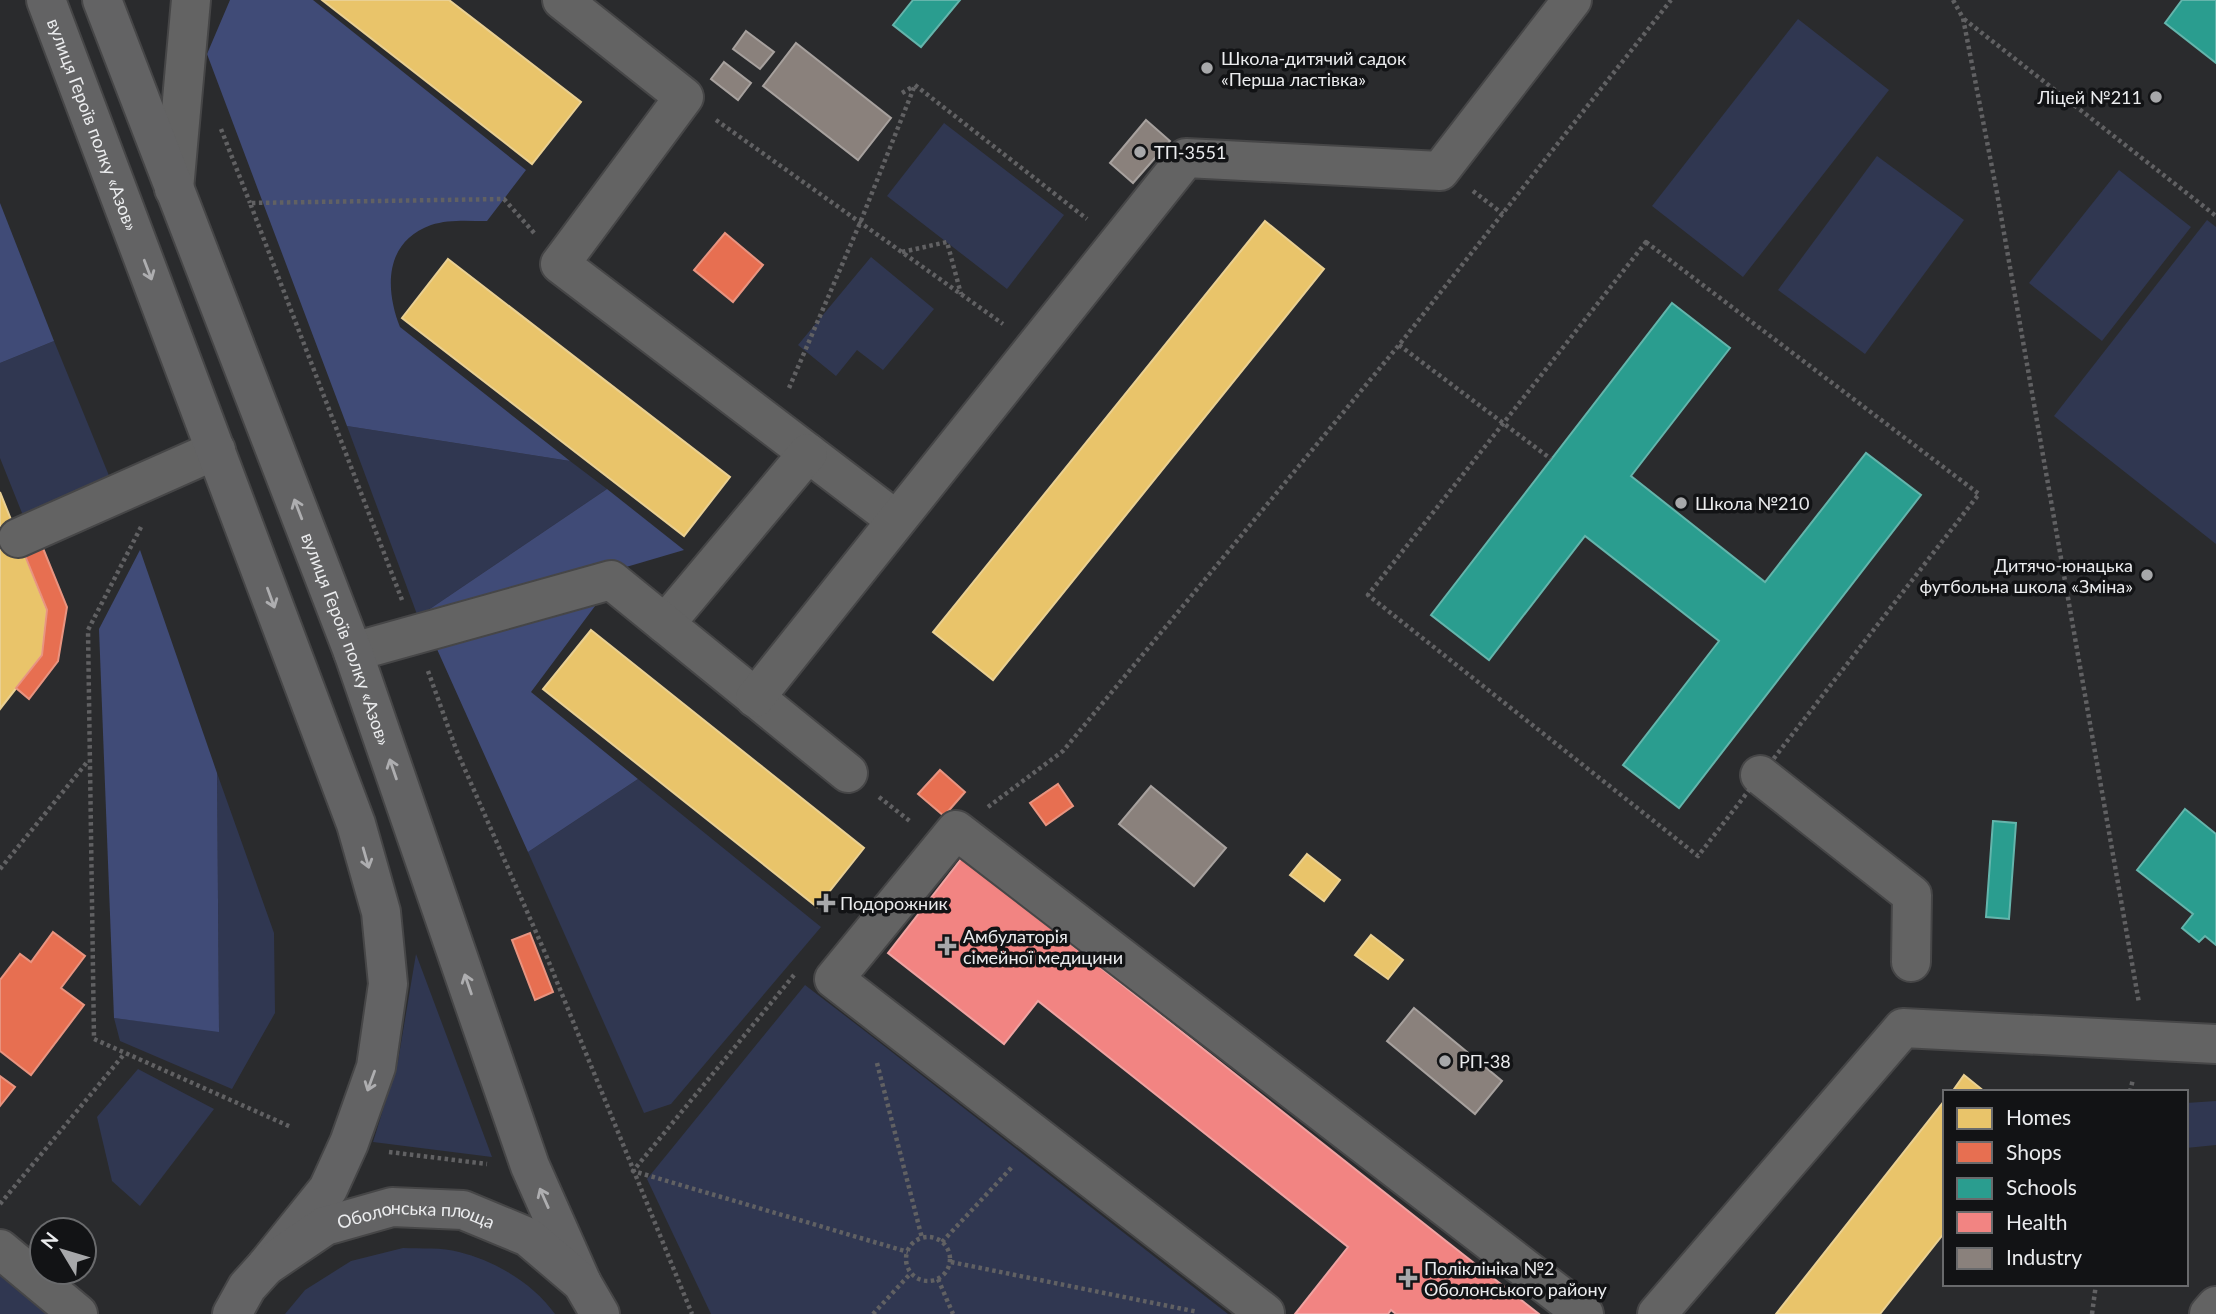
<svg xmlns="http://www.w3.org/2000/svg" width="2216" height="1314" font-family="Lato,sans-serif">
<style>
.green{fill:#303751}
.forest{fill:#404b77}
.homes{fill:#e9c46a;stroke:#ead092;stroke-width:2}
.shops{fill:#e76f51;stroke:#e89480;stroke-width:2}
.schools{fill:#2a9d8f;stroke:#64b5ac;stroke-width:2}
.health{fill:#f28482;stroke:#f0a3a2;stroke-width:2}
.industry{fill:#8a817c;stroke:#a7a19e;stroke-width:2}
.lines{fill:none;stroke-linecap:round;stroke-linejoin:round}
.minor-casing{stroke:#464647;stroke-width:42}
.major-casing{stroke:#464647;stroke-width:42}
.path{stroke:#616163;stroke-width:4.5;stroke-dasharray:3.5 3.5;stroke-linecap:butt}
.minor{stroke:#636363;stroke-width:38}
.major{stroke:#636364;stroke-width:38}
.oneway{stroke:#aeaeb0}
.poi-dot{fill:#a7a8aa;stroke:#121315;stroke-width:2.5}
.labels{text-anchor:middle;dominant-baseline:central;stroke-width:7;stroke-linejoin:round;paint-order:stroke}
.poi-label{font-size:18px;fill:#ebecee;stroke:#121315;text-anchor:start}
.street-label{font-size:18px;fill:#ebecee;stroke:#121315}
</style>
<rect width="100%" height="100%" fill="#2a2b2d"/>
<g class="green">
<polygon points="1798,19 1889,90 1743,277 1652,206"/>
<polygon points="944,123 1064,215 1007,289 887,196"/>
<polygon points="1877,156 1964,220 1865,354 1778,290"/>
<polygon points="2119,170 2191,227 2102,341 2029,283"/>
<polygon points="2207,220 2216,227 2216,544 2054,416"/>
<polygon points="871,257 934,309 883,370 857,350 836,376 798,345"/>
<polygon points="54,341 112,483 24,518 0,458 0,363"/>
<polygon points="347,426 570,461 607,489 418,617"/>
<polygon points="217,773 274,933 275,1013 232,1089 120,1041 114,1018 219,1031"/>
<polygon points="638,779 821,927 671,1104 644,1113 528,852"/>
<polygon points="416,954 492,1157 373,1142 398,1061"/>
<polygon points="805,985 861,1028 1228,1314 711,1314 647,1179"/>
<polygon points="138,1069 214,1109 140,1206 112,1181 97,1117"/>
<polygon points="2216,1101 2216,1145 2186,1148 2186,1103"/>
<path d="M403,1248C421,1249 442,1247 459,1252C495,1261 533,1283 555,1314H285L305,1290L351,1261Z"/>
<polygon points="0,1260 57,1314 0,1314"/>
</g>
<g class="forest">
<path d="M230,0H313L526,170L487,221C469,221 449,219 431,225C384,242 385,289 400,327L570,461L347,426L207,54Z"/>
<polygon points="0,203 54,341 0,363"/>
<polygon points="607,489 684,550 422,627 418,617"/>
<polygon points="140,550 217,773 219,1032 114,1018 99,629"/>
<polygon points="604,594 531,692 638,779 528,852 432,638"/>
</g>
<g class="homes">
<polygon points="322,0 449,0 581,102 532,164"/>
<polygon points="1265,221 1324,269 993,680 933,632"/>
<polygon points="448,259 730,477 684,536 402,318"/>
<polygon points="0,492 47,610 42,655 0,709"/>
<polygon points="591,630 864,848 817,907 543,689"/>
<polygon points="1307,854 1340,880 1324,901 1290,875"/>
<polygon points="1371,935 1403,960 1388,979 1355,955"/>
<polygon points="1964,1075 1985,1092 1952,1092"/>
<polygon points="1945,1100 1945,1232 1880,1314 1776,1314"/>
</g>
<g class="shops">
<polygon points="725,233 763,265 733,302 694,270"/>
<polygon points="38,536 67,607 58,661 29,699 16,688 42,655 47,610 20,543"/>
<polygon points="940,770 965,792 944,816 918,794"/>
<polygon points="1058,784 1073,806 1046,825 1030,803"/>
<polygon points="53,932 85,956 61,988 84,1005 31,1075 0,1051 0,980 20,954 31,962"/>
<polygon points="530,933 553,992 535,1000 512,940"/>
<polygon points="0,1076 15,1087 0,1106"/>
</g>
<g class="schools">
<polygon points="913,0 960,0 921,47 893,25"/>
<polygon points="2182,0 2216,0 2216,63 2165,23"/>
<polygon points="1672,303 1730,348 1631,476 1765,582 1866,453 1921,495 1679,808 1623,765 1719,641 1585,536 1489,660 1431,615"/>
<polygon points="2185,809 2216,834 2216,945 2205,936 2199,942 2182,928 2193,914 2137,870"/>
<polygon points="1993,821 2016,823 2009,919 1986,917"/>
</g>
<polygon class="health" points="962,858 1446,1241 1539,1314 1396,1314 1391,1310 1388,1314 1295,1314 1348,1247 1038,1001 1004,1044 888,953"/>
<g class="industry">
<polygon points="746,31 774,52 760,69 733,49"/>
<polygon points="796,43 891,118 858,160 763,86"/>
<polygon points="724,62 751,83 738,100 711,79"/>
<polygon points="1146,120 1170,141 1133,183 1110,163"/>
<polygon points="1151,786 1226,848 1194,886 1119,824"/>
<polygon points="1414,1008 1502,1081 1475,1114 1387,1041"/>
</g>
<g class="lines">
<g class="minor-casing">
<g id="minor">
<polyline points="562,0 684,97 560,264 896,520"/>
<polyline points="174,189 191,0"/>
<polyline points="18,538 216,450"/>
<polyline points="665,624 808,453"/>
<polyline points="353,652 611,580 848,773"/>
<polyline points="755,698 1186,158 1440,171 1572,0"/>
<polyline points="1760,775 1912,895 1911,962"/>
<polyline points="0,1249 78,1314"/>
<polyline points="1265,1313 834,979 956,830 1584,1314"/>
<polyline points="1657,1314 1903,1028 2216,1044"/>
<polyline points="2209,1314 2216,1306"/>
</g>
</g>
<g class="major-casing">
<g id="major">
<path id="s1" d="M46,0L356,824L381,912L388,984L376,1067L349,1143L328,1189L266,1266"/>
<path id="s2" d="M102,0L353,652L530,1166L582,1283"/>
<path id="s3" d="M232,1314L247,1287L266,1266L325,1226L392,1207L463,1210L528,1237L582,1283L600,1314"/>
</g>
</g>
<g class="path">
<polyline points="1953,0 1963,18 1997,193 2139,1003"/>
<polyline points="1964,19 2216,216"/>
<polyline points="915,85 1087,219"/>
<polyline points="902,93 914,86"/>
<polyline points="716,120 1003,324"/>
<polyline points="221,129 250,203"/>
<polyline points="1473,191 1503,214"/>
<polygon points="1646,242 1979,494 1698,856 1368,595"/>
<polyline points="902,252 947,242 961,294"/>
<polyline points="1399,345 1551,459"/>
<polyline points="789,388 860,223 915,85"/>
<polyline points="141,527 88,630 94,1039 291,1127"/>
<polyline points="402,600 250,203 504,199 535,234"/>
<polyline points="428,671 456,749 546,955 692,1314"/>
<polyline points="879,797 911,822"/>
<polyline points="988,807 1063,751 1399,345 1671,0"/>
<polyline points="0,869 88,761"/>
<polyline points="794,975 633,1171 908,1252"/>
<polyline points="877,1063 922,1238"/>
<polyline points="2130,1092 2133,1079"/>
<polyline points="389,1152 487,1164"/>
<polyline points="0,1204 125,1053"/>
<circle cx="928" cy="1259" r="22"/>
<polyline points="942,1242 1013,1166"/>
<polyline points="951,1262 1198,1312"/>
<polyline points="938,1279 953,1314"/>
<polyline points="873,1314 911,1273"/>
<polyline points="2092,1314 2096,1284"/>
</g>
<use href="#minor" class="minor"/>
<use href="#major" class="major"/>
</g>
<defs><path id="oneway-shaft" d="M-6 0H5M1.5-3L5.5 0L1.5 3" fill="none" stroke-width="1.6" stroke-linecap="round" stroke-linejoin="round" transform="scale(1.75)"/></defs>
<g class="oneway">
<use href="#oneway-shaft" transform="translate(148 270) rotate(69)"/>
<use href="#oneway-shaft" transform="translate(298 509) rotate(-111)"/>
<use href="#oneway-shaft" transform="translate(271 598) rotate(70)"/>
<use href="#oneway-shaft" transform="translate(393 769) rotate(-109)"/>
<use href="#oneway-shaft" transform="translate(366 858) rotate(74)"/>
<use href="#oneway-shaft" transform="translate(468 984) rotate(-109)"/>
<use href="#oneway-shaft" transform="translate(371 1081) rotate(110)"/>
<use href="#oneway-shaft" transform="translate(544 1198) rotate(-114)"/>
</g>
<g class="poi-dot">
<circle cx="1207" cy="68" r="7"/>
<circle cx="2156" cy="97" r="7"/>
<circle cx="1140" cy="152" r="7"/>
<circle cx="1681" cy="503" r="7"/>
<circle cx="2147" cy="575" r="7"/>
<path d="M822.5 892.5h7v7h7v7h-7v7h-7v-7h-7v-7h7z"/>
<path d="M943.5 935.5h7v7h7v7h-7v7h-7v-7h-7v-7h7z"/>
<circle cx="1445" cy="1061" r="7"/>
<path d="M1404.5 1267.5h7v7h7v7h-7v7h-7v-7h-7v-7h7z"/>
</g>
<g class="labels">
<g class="poi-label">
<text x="1221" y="58">Школа-дитячий садок<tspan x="1221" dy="21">«Перша ластівка»</tspan></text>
<text x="2142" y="97" text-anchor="end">Ліцей №211</text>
<text x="1154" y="152">ТП-3551</text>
<text x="1695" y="503">Школа №210</text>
<text x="2133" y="565" text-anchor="end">Дитячо-юнацька<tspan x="2133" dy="21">футбольна школа «Зміна»</tspan></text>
<text x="840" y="903">Подорожник</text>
<text x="963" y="936">Амбулаторія<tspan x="963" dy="21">сімейної медицини</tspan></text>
<text x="1459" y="1061">РП-38</text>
<text x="1424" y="1268">Поліклініка №2<tspan x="1424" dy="21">Оболонського району</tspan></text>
</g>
<g class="street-label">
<text stroke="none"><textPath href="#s1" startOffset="133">вулиця Героїв полку «Азов»</textPath></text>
<text stroke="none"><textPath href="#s2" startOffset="684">вулиця Героїв полку «Азов»</textPath></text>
<text stroke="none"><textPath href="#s3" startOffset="224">Оболонська площа</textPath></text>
</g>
</g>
<rect x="1943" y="1090" width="245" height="196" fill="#121315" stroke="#696a6c" stroke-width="2"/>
<rect x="1957" y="1108" width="35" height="21" fill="#e9c46a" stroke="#696a6c" stroke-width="2"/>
<text x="2006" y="1125" font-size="21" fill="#ebecee">Homes</text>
<rect x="1957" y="1142" width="35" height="21" fill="#e76f51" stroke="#696a6c" stroke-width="2"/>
<text x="2006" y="1160" font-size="21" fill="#ebecee">Shops</text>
<rect x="1957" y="1178" width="35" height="21" fill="#2a9d8f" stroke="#696a6c" stroke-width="2"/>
<text x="2006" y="1195" font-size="21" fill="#ebecee">Schools</text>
<rect x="1957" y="1212" width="35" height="21" fill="#f28482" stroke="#696a6c" stroke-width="2"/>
<text x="2006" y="1230" font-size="21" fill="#ebecee">Health</text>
<rect x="1957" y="1248" width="35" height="21" fill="#8a817c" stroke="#696a6c" stroke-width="2"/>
<text x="2006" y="1265" font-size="21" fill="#ebecee">Industry</text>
<g transform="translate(63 1251) rotate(308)"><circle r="33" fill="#121315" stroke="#696a6c" stroke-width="2"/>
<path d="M0-5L12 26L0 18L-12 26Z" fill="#a7a8aa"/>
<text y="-10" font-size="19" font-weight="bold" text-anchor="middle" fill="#ebecee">N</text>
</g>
</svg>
